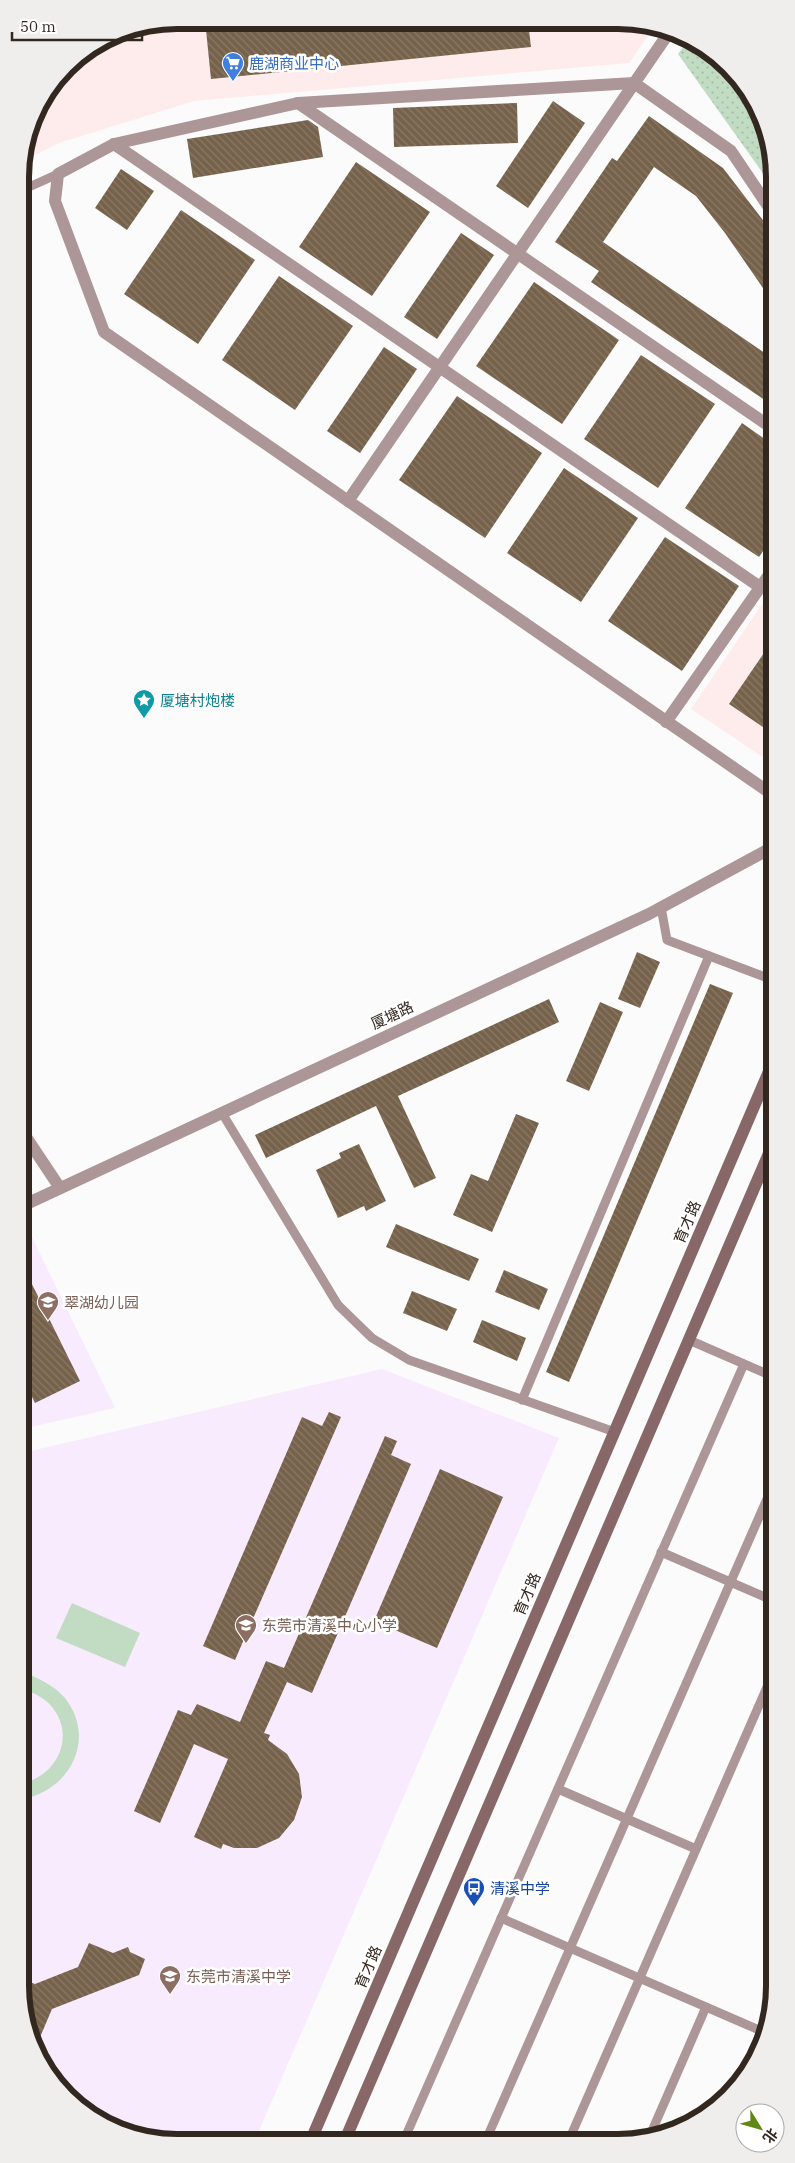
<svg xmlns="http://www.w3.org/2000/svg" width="795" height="2163" font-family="'IBM Plex Serif','Noto Sans SC',serif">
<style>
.commercial{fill:#fdeceb}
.education{fill:#f9ebfe}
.grass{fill:url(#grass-dots)}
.garden{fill:#c1dcc2}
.building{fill:url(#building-back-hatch)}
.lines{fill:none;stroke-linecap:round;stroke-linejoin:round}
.service{stroke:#ad9697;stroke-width:9}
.minor{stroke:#ad9697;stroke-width:12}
.secondary{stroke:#876768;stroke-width:12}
.labels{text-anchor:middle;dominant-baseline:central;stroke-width:5;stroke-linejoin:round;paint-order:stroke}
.shop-label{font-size:15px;fill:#366cbe;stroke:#fff;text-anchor:start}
.culture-label{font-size:15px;fill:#0d838f;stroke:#fff;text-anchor:start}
.street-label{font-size:15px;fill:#332820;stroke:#fff}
.education-label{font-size:15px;fill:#785e54;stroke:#fff;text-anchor:start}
.transit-label{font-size:15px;fill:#164399;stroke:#fff;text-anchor:start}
.rim{fill:none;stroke:#332820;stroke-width:6}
</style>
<defs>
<pattern id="grass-dots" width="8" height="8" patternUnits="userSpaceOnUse" patternTransform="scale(1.25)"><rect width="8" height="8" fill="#c1dcc2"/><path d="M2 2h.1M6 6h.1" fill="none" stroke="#a6bda6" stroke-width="1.8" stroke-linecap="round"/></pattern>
<pattern id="building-back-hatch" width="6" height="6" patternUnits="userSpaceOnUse" patternTransform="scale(1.25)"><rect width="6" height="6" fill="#76624b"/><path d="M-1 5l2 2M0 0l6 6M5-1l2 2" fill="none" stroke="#897967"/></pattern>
</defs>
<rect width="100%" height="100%" fill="#fbfbfb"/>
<g class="commercial">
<polygon points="176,20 650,23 656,25 629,63 194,101 62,142 22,161 36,107 73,59 117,32"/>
<polygon points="773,588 773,764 691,709"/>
</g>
<g class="education">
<polygon points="29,1231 115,1408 22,1429 22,1234"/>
<polygon points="382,1369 559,1438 255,2140 146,2140 107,2127 66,2097 41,2065 23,2018 22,1453"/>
</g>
<path class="grass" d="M690,38C730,53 761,104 771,144C775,157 772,173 772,186L678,54Z"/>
<g class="garden">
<polygon points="72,1603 140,1633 125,1667 56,1638"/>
<path d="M23,1672C38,1678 54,1685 65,1698C97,1739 70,1790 23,1799V1783C57,1776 76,1736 52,1707C45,1698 34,1693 23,1689Z"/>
</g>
<g class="building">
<polygon points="205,20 528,22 531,47 211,79"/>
<polygon points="553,101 585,123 528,208 496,186"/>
<polygon points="517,103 518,143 394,147 393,108"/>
<polygon points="649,116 723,168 772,232 772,301 725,233 696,196 654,167 603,242 772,358 772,405 591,282 599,271 555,242 612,158 617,161"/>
<polygon points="308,120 318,127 323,157 193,178 187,139"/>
<polygon points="356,162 430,212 372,296 299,247"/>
<polygon points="121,169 154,191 127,230 95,208"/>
<polygon points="181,210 255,260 198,344 124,294"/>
<polygon points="461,233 494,255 437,339 404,317"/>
<polygon points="279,276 353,326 295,410 222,360"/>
<polygon points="534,282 619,340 562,424 476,366"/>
<polygon points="384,347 417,369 360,453 327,431"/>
<polygon points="641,355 715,404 658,488 584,439"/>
<polygon points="457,396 542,453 485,538 399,480"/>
<polygon points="742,423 772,444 773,537 759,557 685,508"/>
<polygon points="564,468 638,518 581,602 507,553"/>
<polygon points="665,537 739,586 682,671 608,621"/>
<polygon points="773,640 773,734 729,704"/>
<polygon points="637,952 660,962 640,1008 618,999"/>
<polygon points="710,984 733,993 569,1382 546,1372"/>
<polygon points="549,999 559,1022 398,1096 436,1178 414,1188 376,1106 266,1158 255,1135"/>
<polygon points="600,1002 623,1012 589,1091 566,1081"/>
<polygon points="516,1114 539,1123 492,1232 453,1215 471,1174 488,1181"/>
<polygon points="359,1144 386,1201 366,1211 364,1206 338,1218 316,1170 341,1158 339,1153"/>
<polygon points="396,1224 479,1259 469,1281 386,1247"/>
<polygon points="22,1264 80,1381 35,1403 22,1377"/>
<polygon points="504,1270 548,1289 539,1310 495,1292"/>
<polygon points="412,1291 457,1309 447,1331 403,1313"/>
<polygon points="482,1320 526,1338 517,1361 473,1342"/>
<polygon points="329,1412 341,1417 235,1660 203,1646 302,1417 322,1426"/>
<polygon points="385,1436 397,1441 391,1455 411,1464 312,1693 287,1682 264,1733 270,1735 268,1740 287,1754 299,1774 302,1797 294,1820 279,1838 257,1848 234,1848 223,1844 221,1849 194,1837 228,1759 194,1744 160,1823 134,1811 178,1710 191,1715 197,1704 240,1722 266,1661 284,1668"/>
<polygon points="440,1469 503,1497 437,1648 374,1621"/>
<polygon points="89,1943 113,1953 128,1947 130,1952 145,1959 139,1975 52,2009 35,2049 23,2018 23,1979 35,1984 78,1967"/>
</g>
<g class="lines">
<g class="service">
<polyline points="20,191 58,174"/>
<polyline points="661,907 667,940 773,980"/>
<polyline points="222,1113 338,1305 372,1338 409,1360 615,1432"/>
<polyline points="689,1340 774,1377"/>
<polyline points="522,1400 709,956"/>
<polyline points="661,1552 774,1601"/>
<polyline points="558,1789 696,1849"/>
<polyline points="501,1918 766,2033"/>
<polyline points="404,2140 744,1364"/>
<polyline points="486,2140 774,1483"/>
<polyline points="569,2140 774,1671"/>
<polyline points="648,2140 706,2007"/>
</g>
<g class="minor">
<polyline points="298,103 772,428"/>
<polyline points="114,144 760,587"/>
<polyline points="772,212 731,151 634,83 298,103 114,144 58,174 55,201 104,332 773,795"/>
<polyline points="348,501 670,31"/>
<polyline points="666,722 773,569"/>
<polyline points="22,1131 60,1188"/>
<polyline points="22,1206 649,914 773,847"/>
</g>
<g class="secondary">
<polyline points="311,2140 773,1062"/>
<polyline points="345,2140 773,1144"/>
</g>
</g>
<defs>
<g id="supermarket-pin" transform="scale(1.125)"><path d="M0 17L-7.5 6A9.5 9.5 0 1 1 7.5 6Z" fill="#3f7fe0" stroke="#fff"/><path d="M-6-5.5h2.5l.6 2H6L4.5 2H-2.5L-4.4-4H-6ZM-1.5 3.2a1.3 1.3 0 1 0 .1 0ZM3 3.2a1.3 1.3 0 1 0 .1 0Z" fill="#fff"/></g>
<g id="sight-pin" transform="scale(1.125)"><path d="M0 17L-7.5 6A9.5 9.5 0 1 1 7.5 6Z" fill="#0f9aa8" stroke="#fff"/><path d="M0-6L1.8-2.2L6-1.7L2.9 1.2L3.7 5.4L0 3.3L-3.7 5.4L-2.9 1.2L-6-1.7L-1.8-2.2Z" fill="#fff"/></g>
<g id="school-pin" transform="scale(1.125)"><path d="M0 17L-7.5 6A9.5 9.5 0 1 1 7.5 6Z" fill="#8d6e63" stroke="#fff"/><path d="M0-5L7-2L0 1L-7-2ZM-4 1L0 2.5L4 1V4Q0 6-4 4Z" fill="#fff"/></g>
<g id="bus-pin" transform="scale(1.125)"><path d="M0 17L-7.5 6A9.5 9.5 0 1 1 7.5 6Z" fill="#1a4fb4" stroke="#fff"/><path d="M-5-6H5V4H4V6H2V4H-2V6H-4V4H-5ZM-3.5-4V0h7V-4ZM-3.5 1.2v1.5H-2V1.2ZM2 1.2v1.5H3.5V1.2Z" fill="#fff"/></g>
</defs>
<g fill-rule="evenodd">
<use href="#supermarket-pin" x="233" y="63"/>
<use href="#sight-pin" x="144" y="700"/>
<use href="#school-pin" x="48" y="1302"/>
<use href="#school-pin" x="246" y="1625"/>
<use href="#bus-pin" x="474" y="1888"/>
<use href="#school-pin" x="170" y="1976"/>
</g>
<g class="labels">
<g class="shop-label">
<text x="249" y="63">鹿湖商业中心</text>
</g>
<g class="culture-label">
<text x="160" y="700">厦塘村炮楼</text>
</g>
<g class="street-label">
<text transform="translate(392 1015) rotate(-25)">厦塘路</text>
<text transform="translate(687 1222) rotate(-67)">育才路</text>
<text transform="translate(527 1594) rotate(-67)">育才路</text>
<text transform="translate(368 1967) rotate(-67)">育才路</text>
</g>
<g class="education-label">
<text x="64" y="1302">翠湖幼儿园</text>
<text x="262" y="1625">东莞市清溪中心小学</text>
<text x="186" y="1976">东莞市清溪中学</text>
</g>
<g class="transit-label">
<text x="490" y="1888">清溪中学</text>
</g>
</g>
<path d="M0 0H795V2163H0ZM177 29H618A148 148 0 0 1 766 177V1986A148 148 0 0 1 618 2134H177A148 148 0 0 1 29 1986V177A148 148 0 0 1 177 29Z" fill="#efeeed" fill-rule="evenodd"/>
<path class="rim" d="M177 29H618A148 148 0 0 1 766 177V1986A148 148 0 0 1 618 2134H177A148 148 0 0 1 29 1986V177A148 148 0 0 1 177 29Z"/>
<g transform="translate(760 2128) rotate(127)"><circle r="24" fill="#ffffff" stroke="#ada9a6"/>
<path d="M0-4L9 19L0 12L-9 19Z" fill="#5f8815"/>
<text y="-8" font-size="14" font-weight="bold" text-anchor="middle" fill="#332820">北</text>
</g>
<path d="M12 32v8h130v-8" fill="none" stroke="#332820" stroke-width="2.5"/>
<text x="20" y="32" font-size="15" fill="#332820" stroke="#ffffff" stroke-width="4" paint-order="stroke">50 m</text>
</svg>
